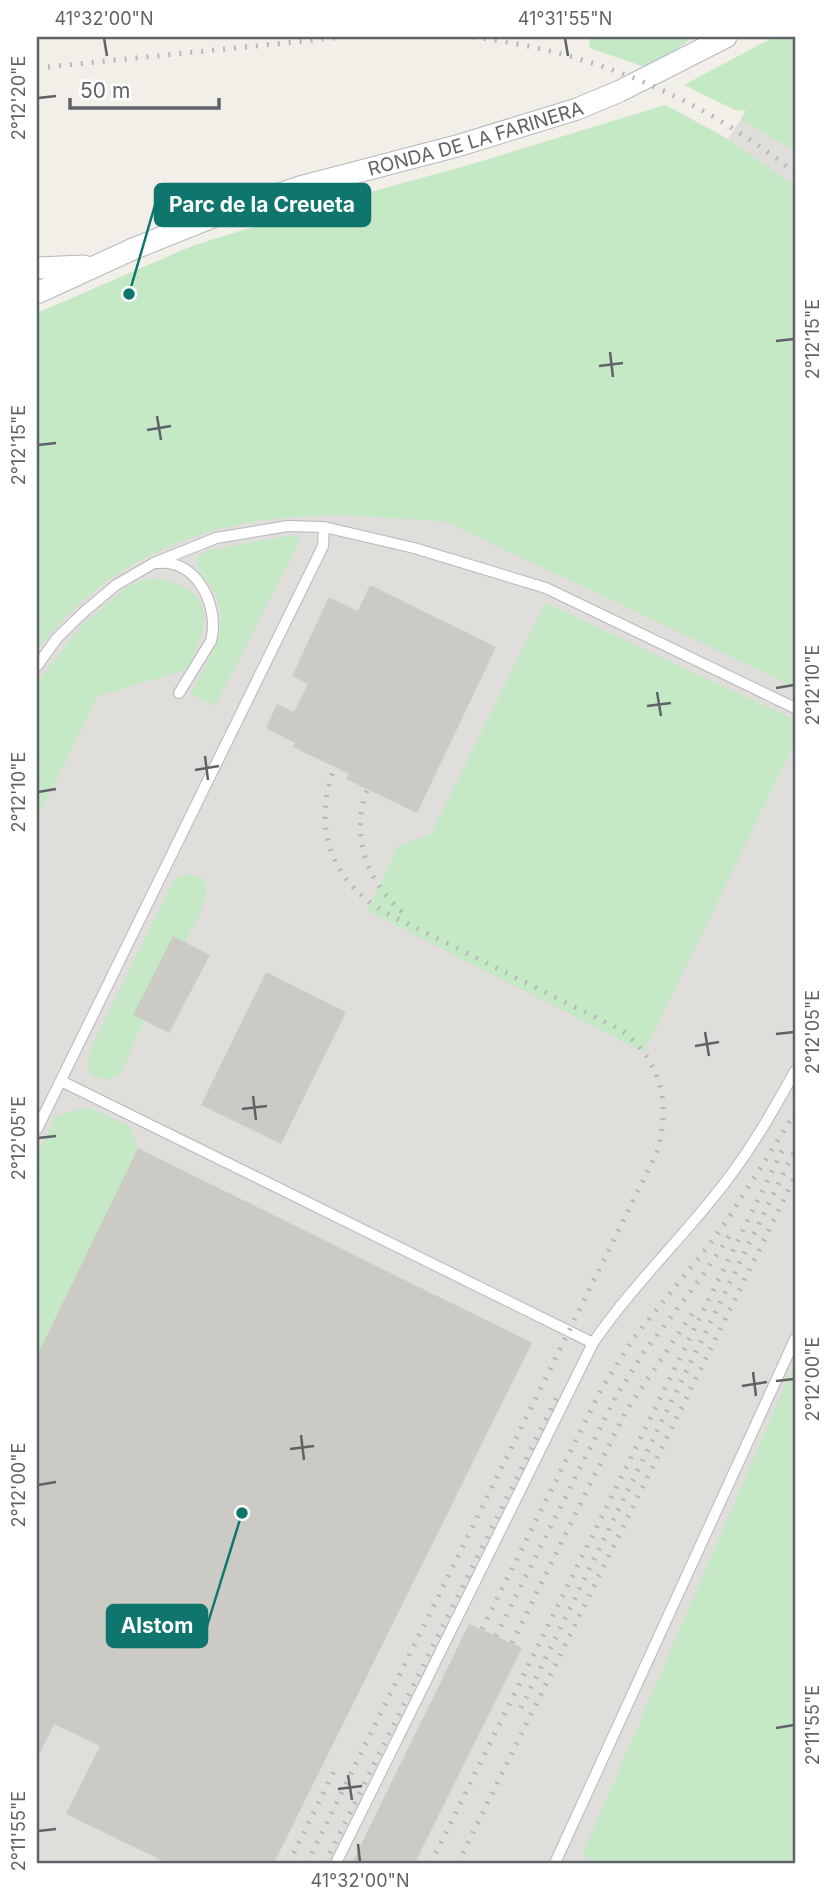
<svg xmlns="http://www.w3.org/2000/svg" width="832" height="1900" font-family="Inter,sans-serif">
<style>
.industrial{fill:#e0deda}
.green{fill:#c5e8c5}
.building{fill:#cccac5}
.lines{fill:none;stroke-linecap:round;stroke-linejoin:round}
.lane-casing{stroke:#b5b8bc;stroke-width:12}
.street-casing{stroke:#b5b8bc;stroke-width:23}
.lane{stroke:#fff;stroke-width:10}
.street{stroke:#fff;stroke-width:21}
.rail{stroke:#b6b7b8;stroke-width:5;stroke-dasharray:2 9;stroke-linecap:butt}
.ticks{fill:none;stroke:#5f6368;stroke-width:2.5}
.labels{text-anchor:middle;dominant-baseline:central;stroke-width:5;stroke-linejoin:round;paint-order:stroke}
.street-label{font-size:19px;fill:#5f6368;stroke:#fff}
.leader{fill:none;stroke:#0f766e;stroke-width:2.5}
.callout-dot{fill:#0f766e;stroke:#fff;stroke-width:2.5}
.callout{fill:#0f766e;stroke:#0f766e;stroke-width:2.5}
.callout-label{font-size:21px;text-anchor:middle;font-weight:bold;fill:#fff}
.neatline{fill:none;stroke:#5f6368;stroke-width:2.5}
.ticks-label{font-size:18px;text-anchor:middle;fill:#5f6368}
</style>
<rect width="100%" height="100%" fill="#f1efe8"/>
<polygon class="industrial" points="795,100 795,1649 725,1863 37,1863 37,453 407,210 665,105 728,139 751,104"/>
<g class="green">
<polygon points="590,37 694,37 648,68 589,48"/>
<polygon points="774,37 795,37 795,151 741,119 746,111 735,110 684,85"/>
<path d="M665,105L728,139L795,186V687C712,648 629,608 546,569C522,558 498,547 474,535C465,531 454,524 445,522C423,518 398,519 376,517C243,508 120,539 37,651V313L192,246L320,206L479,162Z"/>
<path d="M293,535L301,538L215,706L191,694C207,663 234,625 213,590C209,583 202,575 197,568V559L205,551Z"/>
<path d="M151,578C217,587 212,621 186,670L98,696L37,819V683L84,623L127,587Z"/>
<polygon points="546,603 795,720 795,743 644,1052 368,911 397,847 431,834"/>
<path d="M185,874C228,874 194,923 185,942L173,936L144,1021L121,1072L109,1080L93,1076L88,1069L89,1053L172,883L178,877Z"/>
<polygon points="88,1107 130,1126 138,1148 37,1356 37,1156 56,1116"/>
<polygon points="795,1363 795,1863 595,1863 583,1853"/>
</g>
<g class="building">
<polygon points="370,585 496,647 417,813 346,779 349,774 293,747 295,743 266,728 277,704 294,712 308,684 292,676 329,597 358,611"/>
<polygon points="173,936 210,955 169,1033 133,1015"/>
<polygon points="266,972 346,1012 281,1144 201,1105"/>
<polygon points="138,1148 532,1343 274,1863 167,1863 66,1814 100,1746 54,1724 37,1759 37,1356"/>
<polygon points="469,1624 522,1648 415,1863 352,1863"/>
</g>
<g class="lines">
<g class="lane-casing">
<g id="lane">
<path d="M157,563C197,558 220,607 211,641L179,693"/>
<polyline points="37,666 57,638 85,611 116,585 154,563 216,538 288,526 324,527 414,548 546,588 795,708"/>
<path d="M61,1081L593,1343C634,1283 687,1234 730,1176C755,1143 775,1107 795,1071"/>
<polyline points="37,1129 323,546 324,527"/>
<polyline points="336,1863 593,1343"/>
<polyline points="555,1863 795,1339"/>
</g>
</g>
<g class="street-casing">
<g id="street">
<polyline points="37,268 84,266"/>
<path id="s1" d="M37,293L133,249L225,212L300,187L457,146L577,109L620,91L726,37"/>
</g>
</g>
<use href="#lane" class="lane"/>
<use href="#street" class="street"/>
<g class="rail">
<path d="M473,37C593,52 701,97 795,173"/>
<polyline points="37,68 344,37"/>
<path d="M367,791C349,837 369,886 406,915"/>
<polyline points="482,1629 602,1388 633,1339 709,1245 728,1219 795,1113"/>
<polyline points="496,1636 615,1398 644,1352 701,1278 734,1229"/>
<polyline points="512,1643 626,1411 696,1308"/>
<polyline points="521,1708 795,1150"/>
<polyline points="289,1863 335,1769"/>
<path d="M307,1863L657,1152C671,1105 662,1063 623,1031L386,913C331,881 312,829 334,769"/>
<polyline points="325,1863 558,1395"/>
<polyline points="431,1863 784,1147"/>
<polyline points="458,1863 795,1177"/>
</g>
</g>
<path class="ticks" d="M104,38L107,56M565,38L568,56M38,98L56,96M776,341L794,339M610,352L613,377M599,366L623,363M157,416L161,440M147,430L171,426M38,445L56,443M776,688L794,685M657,692L661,716M647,706L671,703M205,756L208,780M195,770L219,766M38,792L56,789M705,1032L709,1056M776,1034L794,1032M695,1046L719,1042M253,1096L256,1120M242,1109L267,1106M38,1138L56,1136M753,1372L756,1396M776,1381L794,1379M742,1386L767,1382M301,1435L304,1460M290,1449L314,1446M38,1485L56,1482M776,1728L794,1725M348,1775L352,1800M338,1789L362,1786M38,1831L56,1829M358,1844L360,1862"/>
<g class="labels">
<g class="street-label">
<text stroke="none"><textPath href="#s1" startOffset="466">RONDA DE LA FARINERA</textPath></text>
</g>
</g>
<path class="leader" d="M129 294L155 205M242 1513L207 1626"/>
<g class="callout-dot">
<circle cx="129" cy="294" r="7"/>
<circle cx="242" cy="1513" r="7"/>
</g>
<g class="callout">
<rect x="155" y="184" width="215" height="42" rx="7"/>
<rect x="107" y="1605" width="100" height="42" rx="7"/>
</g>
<g class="callout-label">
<text x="262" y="212">Parc de la Creueta</text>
<text x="157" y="1633">Alstom</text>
</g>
<rect width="832" height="1900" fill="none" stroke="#ffffff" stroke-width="77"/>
<path d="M70 98v10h149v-10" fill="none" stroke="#5f6368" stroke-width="3.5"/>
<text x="80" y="98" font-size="21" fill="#5f6368" stroke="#ffffff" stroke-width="5" paint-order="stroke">50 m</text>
<rect x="38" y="38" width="756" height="1824" class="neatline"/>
<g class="ticks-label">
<text x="104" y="25">41°32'00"N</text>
<text x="565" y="25">41°31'55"N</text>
<text transform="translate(19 98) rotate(-90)" y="6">2°12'20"E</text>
<text transform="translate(813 339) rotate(-90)" y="6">2°12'15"E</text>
<text transform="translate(19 445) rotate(-90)" y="6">2°12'15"E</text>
<text transform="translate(813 685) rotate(-90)" y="6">2°12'10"E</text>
<text transform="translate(19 792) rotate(-90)" y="6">2°12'10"E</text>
<text transform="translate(813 1032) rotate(-90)" y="6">2°12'05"E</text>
<text transform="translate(19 1138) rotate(-90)" y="6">2°12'05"E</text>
<text transform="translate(813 1379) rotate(-90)" y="6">2°12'00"E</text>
<text transform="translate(19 1485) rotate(-90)" y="6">2°12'00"E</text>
<text transform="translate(813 1725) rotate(-90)" y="6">2°11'55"E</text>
<text transform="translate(19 1831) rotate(-90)" y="6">2°11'55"E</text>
<text x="360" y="1887">41°32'00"N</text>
</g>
</svg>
